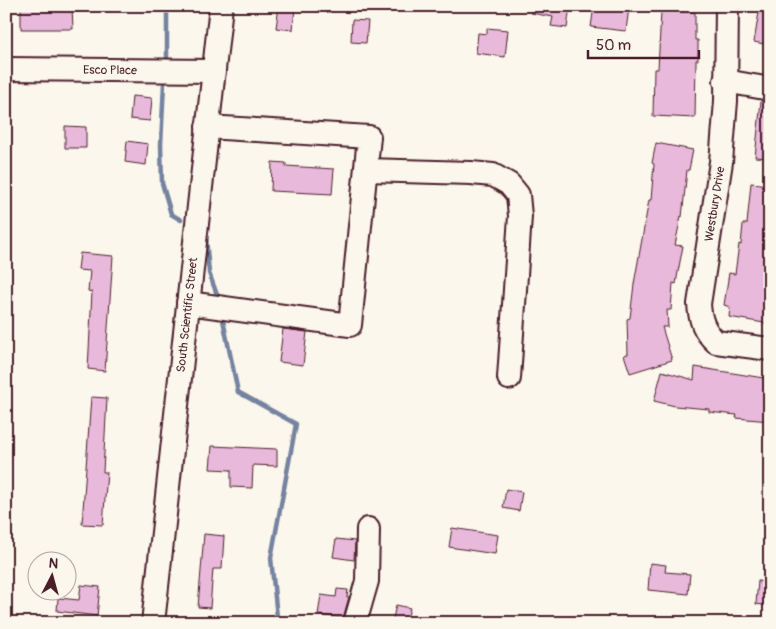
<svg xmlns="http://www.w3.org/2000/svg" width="776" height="629" font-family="Pangolin,sans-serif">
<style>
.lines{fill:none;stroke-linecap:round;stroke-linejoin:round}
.stream{stroke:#7583a0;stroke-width:4.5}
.building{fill:#e9b9db;stroke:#4a1f2b}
.minor-casing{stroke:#4a1f2b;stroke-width:26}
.minor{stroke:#fbf7ec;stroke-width:22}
.labels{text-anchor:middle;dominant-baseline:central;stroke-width:4;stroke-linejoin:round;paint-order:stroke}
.street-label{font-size:12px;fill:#4a1f2b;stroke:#fbf7ec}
</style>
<rect width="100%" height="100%" fill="#fbf7ec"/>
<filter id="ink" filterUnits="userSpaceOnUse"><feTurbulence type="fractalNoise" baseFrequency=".02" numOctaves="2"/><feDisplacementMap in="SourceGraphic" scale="10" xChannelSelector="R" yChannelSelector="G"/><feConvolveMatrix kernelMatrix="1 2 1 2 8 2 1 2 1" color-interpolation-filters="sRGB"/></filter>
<g filter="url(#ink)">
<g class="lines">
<g class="stream">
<polyline points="167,6 167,58"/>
<polyline points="164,83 161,145 162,183 171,214 181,220"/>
<polyline points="206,238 209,273 219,300"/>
<polyline points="223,320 238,392 296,424 271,558 277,617 279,623"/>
</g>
</g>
<g class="building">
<polygon points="21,6 72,6 73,29 21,29"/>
<polygon points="279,6 295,6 293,30 276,28"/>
<polygon points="531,6 570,6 567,28 551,26 553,17 531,13"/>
<polygon points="594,6 629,7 626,31 591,27"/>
<polygon points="661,12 695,12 695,40 698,40 698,60 696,60 695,118 653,116 654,69 658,69"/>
<polygon points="759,12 770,14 769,45 754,42"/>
<polygon points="352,20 368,21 366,43 351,42"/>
<polygon points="487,28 508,30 505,57 476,53 478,33 487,34"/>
<polygon points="132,96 152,98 150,121 130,119"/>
<polygon points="761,101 770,102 770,158 755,157"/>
<polygon points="65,126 86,127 86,148 65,148"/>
<polygon points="127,141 148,144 146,165 125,162"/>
<polygon points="656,143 693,150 689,170 687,170 682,217 681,216 675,245 683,246 678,272 676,284 673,283 671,310 667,310 668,327 662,327 672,360 630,373 624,355 628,354 627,319 630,318 634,284 649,200 651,200 654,164 652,163"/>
<polygon points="272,162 286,163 286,166 334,169 332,194 271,191"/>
<polygon points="751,183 770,185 770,324 729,317 730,307 724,305 729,273 735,274 739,244 741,245 743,224 747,224"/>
<polygon points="80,253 113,256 105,371 88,369 92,292 88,291 90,271 78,270"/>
<polygon points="283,329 307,332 303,365 279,362"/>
<polygon points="695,367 770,379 770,421 736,418 737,415 709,412 709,409 675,406 654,401 662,371 694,380"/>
<polygon points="91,397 107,398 103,472 107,472 103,525 82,524"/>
<polygon points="212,446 277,449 277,466 253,465 252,488 231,487 231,470 210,469"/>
<polygon points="506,489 522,492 519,511 503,508"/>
<polygon points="452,528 498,535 495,554 449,547"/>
<polygon points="204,534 224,536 222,569 213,569 210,608 198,607"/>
<polygon points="336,539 355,541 354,560 333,557"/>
<polygon points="650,563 666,565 665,572 690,574 688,594 648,590"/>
<polygon points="758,581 770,583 770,606 756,604"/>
<polygon points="81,585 100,587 97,616 57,611 58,598 79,600"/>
<polygon points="337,589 348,590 347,597 349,597 343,618 318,615 321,595 336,597"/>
<polygon points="396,605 410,608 406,623 392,623"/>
</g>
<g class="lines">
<g class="minor-casing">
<g id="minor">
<path d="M727,6L726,101L721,162L699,304C700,320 704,331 716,342L770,349"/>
<path id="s1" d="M6,69L214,71"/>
<polyline points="725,81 770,89"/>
<polyline points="366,170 471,173 493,175 509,184 518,195 520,216 509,378"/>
<polyline points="188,303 350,325 369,137 207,127"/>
<path id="s2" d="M153,623L221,6"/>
<polyline points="355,623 367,581 368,529"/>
</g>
</g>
<use href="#minor" class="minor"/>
</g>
</g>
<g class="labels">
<g class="street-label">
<text stroke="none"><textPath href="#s1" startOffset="104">Esco Place</textPath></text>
<text transform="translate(715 204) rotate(-81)">Westbury Drive</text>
<text stroke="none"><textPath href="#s2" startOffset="310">South Scientific Street</textPath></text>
</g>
</g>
<rect width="776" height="629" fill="none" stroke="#fbf7ec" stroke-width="25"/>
<rect x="12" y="12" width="751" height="604" fill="none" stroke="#4a1f2b" stroke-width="2" filter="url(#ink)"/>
<g transform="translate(52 576) rotate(6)"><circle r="24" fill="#fbf7ec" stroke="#b4a19f"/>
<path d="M0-4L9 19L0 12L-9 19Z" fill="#4a1f2b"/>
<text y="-8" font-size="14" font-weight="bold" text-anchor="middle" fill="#4a1f2b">N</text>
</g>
<path d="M588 50v8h111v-8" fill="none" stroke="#4a1f2b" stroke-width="2.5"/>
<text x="596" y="50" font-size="15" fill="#4a1f2b" stroke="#fbf7ec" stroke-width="4" paint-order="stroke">50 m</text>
</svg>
